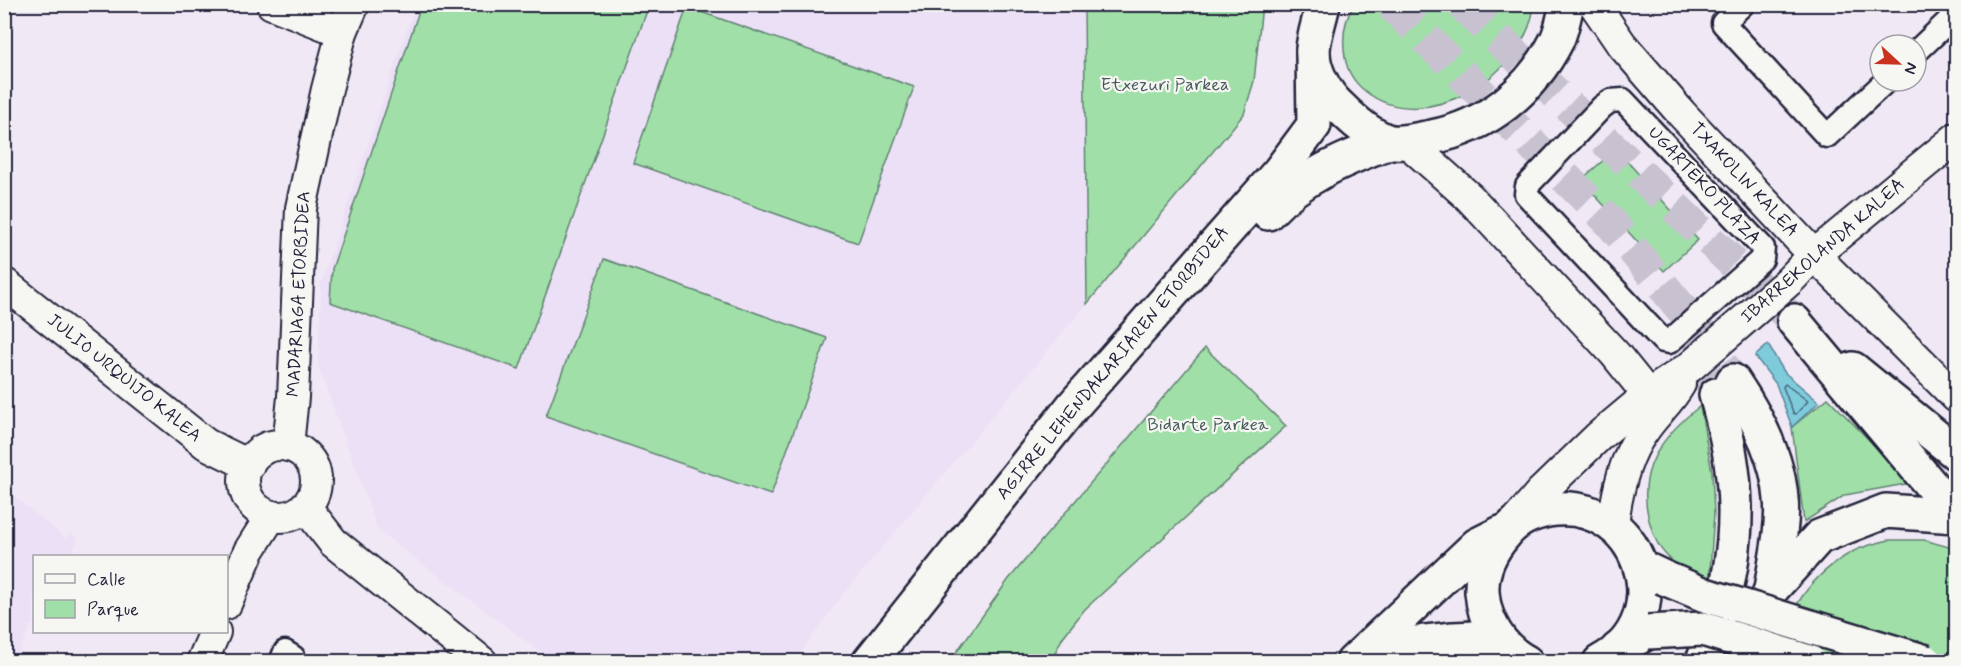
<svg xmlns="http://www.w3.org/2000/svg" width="1961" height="666" font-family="Mynerve,sans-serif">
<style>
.built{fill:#ece0f7}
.green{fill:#a0e0a8;stroke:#618172;stroke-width:1.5}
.water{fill:#7ecbdc;stroke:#59879c;stroke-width:1.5}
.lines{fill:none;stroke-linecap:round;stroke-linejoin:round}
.shore{stroke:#47667b;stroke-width:1.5}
.secondary-tunnel{stroke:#c7c1d0;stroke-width:33;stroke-dasharray:33 16;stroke-linecap:butt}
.primary-tunnel{stroke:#c7c1d0;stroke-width:33;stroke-dasharray:33 16;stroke-linecap:butt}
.pedestrian-casing{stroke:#22223b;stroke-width:27}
.minor-casing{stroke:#22223b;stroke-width:34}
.secondary-casing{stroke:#22223b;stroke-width:38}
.primary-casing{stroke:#22223b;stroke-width:38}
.pedestrian{stroke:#f6f6f2;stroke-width:22}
.minor{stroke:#f6f6f2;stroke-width:30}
.secondary{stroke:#f6f6f2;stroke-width:33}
.primary{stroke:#f6f6f2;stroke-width:33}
.primary-bridge-casing{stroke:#22223b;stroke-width:38;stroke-linecap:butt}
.primary-bridge{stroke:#f6f6f2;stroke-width:33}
.labels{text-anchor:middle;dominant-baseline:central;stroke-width:4.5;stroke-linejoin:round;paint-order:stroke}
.park-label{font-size:18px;fill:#485b5c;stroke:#f6f6f2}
.street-label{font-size:18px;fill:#22223b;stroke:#f6f6f2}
</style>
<rect width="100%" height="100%" fill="#f0e9f5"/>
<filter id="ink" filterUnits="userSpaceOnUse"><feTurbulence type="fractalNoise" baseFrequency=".0167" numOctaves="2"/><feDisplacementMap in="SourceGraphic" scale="12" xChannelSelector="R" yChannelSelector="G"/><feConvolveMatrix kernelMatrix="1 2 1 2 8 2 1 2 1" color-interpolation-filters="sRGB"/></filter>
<g filter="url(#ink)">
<g class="built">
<polygon points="415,5 1084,5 1087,304 841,597 795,661 552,661 378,531 318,366 321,282"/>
<polygon points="4,488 66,538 69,533 78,539 71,556 34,556 34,626 31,625 16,661 5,661"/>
</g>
<g class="green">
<polygon points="421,5 649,5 519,369 330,302 332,269"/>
<polygon points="1084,5 1262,5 1254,81 1244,114 1087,304"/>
<path d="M1354,5V4L1534,5C1528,73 1424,139 1365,91C1355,83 1347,71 1345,57C1342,39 1344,20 1354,5Z"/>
<polygon points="687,7 914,87 858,243 633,163"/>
<polygon points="1616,149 1698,240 1664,271 1581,180"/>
<polygon points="604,259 827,338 771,495 546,416"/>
<polygon points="1205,348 1286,426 1085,609 1063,637 1051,661 950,661 1009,579"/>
<polygon points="1828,398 1911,483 1845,495 1804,522 1792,427"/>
<path d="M1700,406L1712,472L1714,513L1709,585C1694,576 1679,569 1667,556C1657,546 1653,534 1649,520C1636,469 1662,436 1700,406Z"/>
<path d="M1889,540H1924L1956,549V661L1780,662C1781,614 1813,573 1854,551C1864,546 1878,543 1889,540Z"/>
</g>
<polygon class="water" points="1768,345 1785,373 1819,402 1792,427 1776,384 1755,356"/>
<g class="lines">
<polygon class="shore" points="1785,384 1808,401 1796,414 1793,413 1783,387"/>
<polyline class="secondary-tunnel" points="1695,325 1716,395"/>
<g class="primary-tunnel">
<polyline points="1391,4 1610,222 1695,325 1733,381"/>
<polyline points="1462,4 1794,321"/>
</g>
<g class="pedestrian-casing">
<g id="pedestrian">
<polyline points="1743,4 1723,23 1827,136 1886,81"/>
<polyline points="1916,52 1956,14"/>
<polygon points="1623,100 1763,248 1762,259 1669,342 1663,341 1526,194 1527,186 1602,107 1610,101"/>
<polyline points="281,662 285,652 293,657 293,662"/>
</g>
</g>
<g class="minor-casing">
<g id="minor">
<polyline points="272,4 342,32"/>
<polyline points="1594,4 1622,45 1681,113 1814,255 1956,397"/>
<polyline points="1407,142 1469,197 1615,354 1648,395"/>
<polyline points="4,283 206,444 249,465"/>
<circle cx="280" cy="481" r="36"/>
<polyline points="288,446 293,397 301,208 327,89 342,32 354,4"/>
<polyline points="305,506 333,542 482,662"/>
<path d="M1613,524C1617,493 1624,458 1643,432C1654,415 1670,402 1680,384"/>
<polyline points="1513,525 1540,493 1599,436 1648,395 1691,366 1789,281 1814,255 1956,138"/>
<polyline points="226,604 249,551 271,516"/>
<polyline points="202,662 215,632"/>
</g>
</g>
<g class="secondary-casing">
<g id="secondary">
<path d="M1323,4C1320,19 1314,35 1313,49C1312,69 1325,93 1339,106C1352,119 1369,135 1387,141C1400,145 1418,139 1432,137C1488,126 1531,91 1557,40C1562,29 1564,16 1567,4"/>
<path d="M1268,213C1301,177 1344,159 1389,142"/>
<polyline points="869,662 1073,406 1279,172 1314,125 1313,51"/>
<polyline points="1353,662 1477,545 1501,533"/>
<polyline points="1390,662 1417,643 1453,639 1476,638 1509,650"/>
<path d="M1526,662C1500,648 1484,621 1482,592C1481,570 1491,550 1505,534C1515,521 1532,513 1548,510C1640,495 1682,619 1600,662"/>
<path d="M1702,662C1710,649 1713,633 1718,619C1743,539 1739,474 1716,395"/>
</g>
</g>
<g class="primary-casing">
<g id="primary">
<polyline points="1794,321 1956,515"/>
<polyline points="1853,369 1956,453"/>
<path d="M1733,381C1756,415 1778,456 1781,499C1784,525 1775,563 1771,590"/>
<polyline points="1641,567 1662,577"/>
<polyline points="1755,639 1756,629 1771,590 1819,537 1886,511 1956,516"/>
<polyline points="1618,649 1648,632"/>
</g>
</g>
<use href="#pedestrian" class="pedestrian"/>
<use href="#minor" class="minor"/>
<use href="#secondary" class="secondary"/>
<use href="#primary" class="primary"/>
<g class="primary-bridge-casing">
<g id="primary-bridge">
<polyline points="1662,577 1705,595 1926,662"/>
<polyline points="1648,632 1703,629 1809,662"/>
</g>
</g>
<use href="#primary-bridge" class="primary-bridge"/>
</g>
</g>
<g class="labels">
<g class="park-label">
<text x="1165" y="85">Etxezuri Parkea</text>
<text x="1208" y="425">Bidarte Parkea</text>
</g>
<g class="street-label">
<text transform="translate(1744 180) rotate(47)">TXAKOLIN KALEA</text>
<text transform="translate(1704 186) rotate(47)">UGARTEKO PLAZA</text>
<text transform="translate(1823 251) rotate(-41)">IBARREKOLANDA KALEA</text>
<text transform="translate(299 294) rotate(-87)">MADARIAGA ETORBIDEA</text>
<text transform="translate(1113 363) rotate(-50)">AGIRRE LEHENDAKARIAREN ETORBIDEA</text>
<text transform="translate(124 378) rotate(39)">JULIO URQUIJO KALEA</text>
</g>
</g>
<rect width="1961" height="666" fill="none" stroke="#f6f6f2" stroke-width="24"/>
<rect x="12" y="12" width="1937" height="642" fill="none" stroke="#22223b" stroke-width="2" filter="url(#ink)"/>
<rect x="33" y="555" width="195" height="78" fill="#f6f6f2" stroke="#a1a1a9" stroke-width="1.5"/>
<rect x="45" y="574" width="30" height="9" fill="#f6f6f2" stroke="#a1a1a9" stroke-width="1.5"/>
<text x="87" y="585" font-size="18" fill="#22223b">Calle</text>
<rect x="45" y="600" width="30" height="18" fill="#a0e0a8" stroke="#a1a1a9" stroke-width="1.5"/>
<text x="87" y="615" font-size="18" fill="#22223b">Parque</text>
<g transform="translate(1898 63) rotate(112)"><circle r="28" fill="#f6f6f2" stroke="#a1a1a9" stroke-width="1.5"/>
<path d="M0-4.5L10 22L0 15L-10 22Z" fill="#c8321e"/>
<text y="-9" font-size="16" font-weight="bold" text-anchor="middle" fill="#22223b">N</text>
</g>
</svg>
